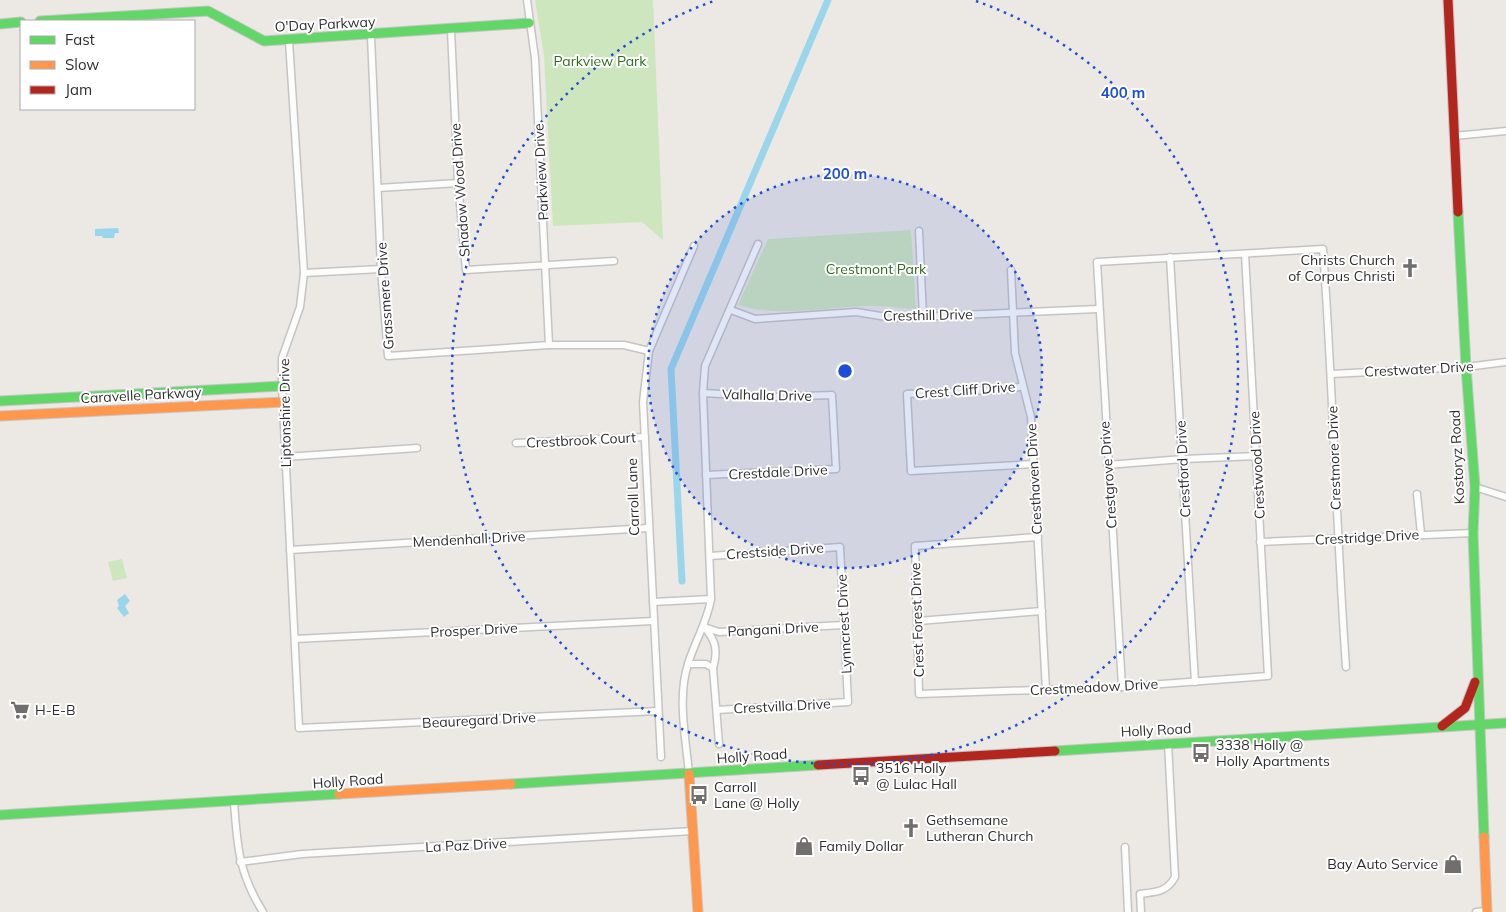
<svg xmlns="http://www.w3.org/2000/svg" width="1506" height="912" font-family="Mulish,sans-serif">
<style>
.green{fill:#cee6be}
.water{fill:#99d6ec}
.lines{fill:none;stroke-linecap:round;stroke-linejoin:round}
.canal{stroke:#99d6ec;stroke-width:7}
.street-casing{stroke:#c5c4c5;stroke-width:9}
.fast-casing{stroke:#c5c4c5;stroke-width:11}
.slow-casing{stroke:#c5c4c5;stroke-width:11}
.jam-casing{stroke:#c5c4c5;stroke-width:11}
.street{stroke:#fcfcfb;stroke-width:6}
.fast{stroke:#63d668;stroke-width:9}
.slow{stroke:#ff974d;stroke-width:9}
.jam{stroke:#b3261e;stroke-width:9}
.ring{fill:none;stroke:#1d4ed8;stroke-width:2.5;stroke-dasharray:2.5 5}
.labels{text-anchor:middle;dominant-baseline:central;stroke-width:4;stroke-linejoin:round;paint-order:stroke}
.street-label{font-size:14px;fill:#2e2e2e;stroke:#fff}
.park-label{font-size:14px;fill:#2c6e1b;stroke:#fff}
.poi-label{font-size:14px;fill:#2e2e2e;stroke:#fff;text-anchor:start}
.centre{fill:#1d4ed8;stroke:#fff;stroke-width:2.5}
.ring-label{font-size:15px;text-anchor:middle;font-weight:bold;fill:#1d4ed8;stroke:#fff;stroke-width:4;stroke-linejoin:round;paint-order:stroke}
</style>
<rect width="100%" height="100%" fill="#ece8e4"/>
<g class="green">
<polygon points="535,0 653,0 663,240 642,222 553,226 544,56"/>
<path d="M911,230L916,309C899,309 882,305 866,306C825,307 778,318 738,305L768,239Z"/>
<polygon points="122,559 127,578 113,581 108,562"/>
</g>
<g class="water">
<polygon points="118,228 119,233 115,233 114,238 103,238 102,236 95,236 95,229"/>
<polygon points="125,594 130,601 125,606 129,613 124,617 117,608 119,606 117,600"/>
</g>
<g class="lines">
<polyline class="canal" points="682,581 671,369 828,0"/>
<g class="street-casing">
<g id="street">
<polyline points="527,0 535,58 549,345"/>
<polyline points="451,30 458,183 466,270 614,261"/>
<polyline points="371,36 381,269 388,356 549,345 624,345 649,351"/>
<polyline points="289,41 304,273 300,307 282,358 282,386 299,728 658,711"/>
<polyline points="1454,136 1506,131"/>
<polyline points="378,188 458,183"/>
<polyline points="919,231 923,317"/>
<polyline points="1170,257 1195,682"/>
<polyline points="1011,270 1015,353 1031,417 1046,690"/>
<polyline points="304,273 381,269"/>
<polyline points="731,310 755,319 856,312 893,318 1098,309"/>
<polyline points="1332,374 1466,367 1506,362"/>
<polyline points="1023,386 1010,389 907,394 911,471 1034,464"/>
<polyline points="703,393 775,397 832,395 836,469 706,475"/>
<polyline points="516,443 645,437"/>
<polyline points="285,457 417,448"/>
<polyline points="1107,465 1183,459 1257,456"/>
<polyline points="1475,487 1506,497"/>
<polyline points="1417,494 1421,534"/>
<polyline points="1038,537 915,546 919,694 1122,687 1268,676 1245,254"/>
<polyline points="1260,542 1473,533"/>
<polyline points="290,550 648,528"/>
<polyline points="710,556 840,547 848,702 717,710"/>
<polyline points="653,602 711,599"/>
<polyline points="918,621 1042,611"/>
<polyline points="704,627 719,632 843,625"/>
<path d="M705,628C716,641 718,651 713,668"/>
<polyline points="295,639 653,621"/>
<polyline points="688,664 706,664 713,668 719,744"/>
<path d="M1122,687L1097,262L1323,249C1333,388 1336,527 1346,667"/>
<polyline points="661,757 643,402 649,351 694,246"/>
<path d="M689,774C686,739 677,698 688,664C695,641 707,623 711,599L703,393L705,366L758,244"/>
<path d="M234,802C237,846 239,874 263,912"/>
<polyline points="1125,847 1128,912"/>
<polyline points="240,862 302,854 693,831"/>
<path d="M1141,912L1140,894C1156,892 1167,892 1175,877L1168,743"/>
<polyline points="1476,912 1487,911"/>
</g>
</g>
<g class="fast-casing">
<g id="fast">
<polyline points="40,21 208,11 264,41 529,23"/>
<polyline points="0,24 21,22"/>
<polyline points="1458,212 1466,367 1475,487 1473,533 1484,837"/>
<polyline points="0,401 282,386"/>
<polyline points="1055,751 1506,723"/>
<polyline points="511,784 818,765"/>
<polyline points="0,815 339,794"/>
</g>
</g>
<g class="slow-casing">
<g id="slow">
<polyline points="0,416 283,402"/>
<polyline points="689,774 698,912"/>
<polyline points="339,794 511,784"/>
<polyline points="1484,837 1487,912"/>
</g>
</g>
<g class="jam-casing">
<g id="jam">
<polyline points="1448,0 1458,212"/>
<polyline points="1442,726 1465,708 1475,682"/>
<polyline points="818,765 1055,751"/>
</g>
</g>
<use href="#street" class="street"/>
<use href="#fast" class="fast"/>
<use href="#slow" class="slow"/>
<use href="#jam" class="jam"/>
</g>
<circle cx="845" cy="371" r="197" fill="#1d4ed8" fill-opacity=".12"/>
<g class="ring">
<circle cx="845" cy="371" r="197"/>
<path d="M976 1A393 393 0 1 1 714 1"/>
</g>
<defs>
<g id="church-bare" transform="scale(1.5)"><path d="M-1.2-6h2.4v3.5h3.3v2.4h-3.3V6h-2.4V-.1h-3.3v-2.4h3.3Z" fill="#706f6e" stroke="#fff" stroke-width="2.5" paint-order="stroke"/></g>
<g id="supermarket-bare" transform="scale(1.5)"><path d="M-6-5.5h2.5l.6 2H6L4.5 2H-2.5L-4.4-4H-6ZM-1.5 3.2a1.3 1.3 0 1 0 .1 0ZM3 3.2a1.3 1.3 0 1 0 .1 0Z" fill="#706f6e" stroke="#fff" stroke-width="2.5" paint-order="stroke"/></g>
<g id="bus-bare" transform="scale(1.5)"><path d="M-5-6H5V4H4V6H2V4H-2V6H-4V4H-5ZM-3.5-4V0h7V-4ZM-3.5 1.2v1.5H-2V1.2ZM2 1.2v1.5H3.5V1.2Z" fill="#706f6e" stroke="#fff" stroke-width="2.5" paint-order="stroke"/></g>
<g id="shop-bare" transform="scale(1.5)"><path d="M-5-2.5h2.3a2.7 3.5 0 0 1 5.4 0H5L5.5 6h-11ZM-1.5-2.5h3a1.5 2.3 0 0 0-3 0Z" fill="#706f6e" stroke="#fff" stroke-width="2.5" paint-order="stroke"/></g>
</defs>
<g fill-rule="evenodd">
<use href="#church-bare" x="1410" y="268"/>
<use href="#supermarket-bare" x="20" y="710"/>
<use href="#bus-bare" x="1201" y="753"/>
<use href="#bus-bare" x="861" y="776"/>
<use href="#bus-bare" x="699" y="795"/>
<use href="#church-bare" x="911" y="828"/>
<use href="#shop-bare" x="804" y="846"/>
<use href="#shop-bare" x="1453" y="864"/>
</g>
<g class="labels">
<g class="street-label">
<text transform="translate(325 24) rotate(-3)">O'Day Parkway</text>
<text transform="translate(541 172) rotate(-93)">Parkview Drive</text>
<text transform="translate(460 190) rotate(-94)">Shadow Wood Drive</text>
<text transform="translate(385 296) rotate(-94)">Grassmere Drive</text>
<text transform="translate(928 315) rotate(-1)">Cresthill Drive</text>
<text transform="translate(1419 369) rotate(-3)">Crestwater Drive</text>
<text transform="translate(965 390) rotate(-4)">Crest Cliff Drive</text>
<text transform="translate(141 395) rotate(-3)">Caravelle Parkway</text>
<text transform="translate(767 395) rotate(1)">Valhalla Drive</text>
<text transform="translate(285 413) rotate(-91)">Liptonshire Drive</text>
<text transform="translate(581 440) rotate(-3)">Crestbrook Court</text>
<text transform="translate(1457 457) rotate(-93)">Kostoryz Road</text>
<text transform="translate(1334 458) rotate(-92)">Crestmore Drive</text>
<text transform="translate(1257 465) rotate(-93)">Crestwood Drive</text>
<text transform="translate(1183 469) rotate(-93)">Crestford Drive</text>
<text transform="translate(778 472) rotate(-3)">Crestdale Drive</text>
<text transform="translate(1108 475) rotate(-94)">Crestgrove Drive</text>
<text transform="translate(1034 479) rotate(-93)">Cresthaven Drive</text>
<text transform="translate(633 497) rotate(-92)">Carroll Lane</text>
<text transform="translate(1367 537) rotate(-3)">Crestridge Drive</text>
<text transform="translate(469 539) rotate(-3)">Mendenhall Drive</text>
<text transform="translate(775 551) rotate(-4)">Crestside Drive</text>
<text transform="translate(917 620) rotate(-92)">Crest Forest Drive</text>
<text transform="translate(844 624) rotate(-93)">Lynncrest Drive</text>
<text transform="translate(773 629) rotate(-3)">Pangani Drive</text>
<text transform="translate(474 630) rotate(-3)">Prosper Drive</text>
<text transform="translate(1094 687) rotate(-3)">Crestmeadow Drive</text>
<text transform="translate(782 706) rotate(-3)">Crestvilla Drive</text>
<text transform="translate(479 720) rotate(-3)">Beauregard Drive</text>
<text transform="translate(1156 730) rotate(-3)">Holly Road</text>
<text transform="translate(752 756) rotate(-4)">Holly Road</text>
<text transform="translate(348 781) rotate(-4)">Holly Road</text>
<text transform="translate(466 845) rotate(-3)">La Paz Drive</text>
</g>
<g class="park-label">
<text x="600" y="61">Parkview Park</text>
<text x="876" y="269">Crestmont Park</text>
</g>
<g class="poi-label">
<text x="1395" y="260" text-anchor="end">Christs Church<tspan x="1395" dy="16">of Corpus Christi</tspan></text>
<text x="35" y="710">H-E-B</text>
<text x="1216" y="745">3338 Holly @<tspan x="1216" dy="16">Holly Apartments</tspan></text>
<text x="876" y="768">3516 Holly<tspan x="876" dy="16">@ Lulac Hall</tspan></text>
<text x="714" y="787">Carroll<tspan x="714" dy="16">Lane @ Holly</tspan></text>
<text x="926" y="820">Gethsemane<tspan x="926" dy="16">Lutheran Church</tspan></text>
<text x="819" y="846">Family Dollar</text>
<text x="1438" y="864" text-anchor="end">Bay Auto Service</text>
</g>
</g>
<circle cx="845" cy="371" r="8" class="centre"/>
<g class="ring-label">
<text x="1123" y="98">400 m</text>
<text x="845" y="179">200 m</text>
</g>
<rect x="20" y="20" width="175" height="90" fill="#ffffff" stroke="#ababab"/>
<rect x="30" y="36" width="25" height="8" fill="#63d668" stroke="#ababab"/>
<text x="65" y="45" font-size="15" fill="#2e2e2e">Fast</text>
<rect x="30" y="61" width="25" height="8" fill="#ff974d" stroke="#ababab"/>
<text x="65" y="70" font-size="15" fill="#2e2e2e">Slow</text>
<rect x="30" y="86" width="25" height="8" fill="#b3261e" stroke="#ababab"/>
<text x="65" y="95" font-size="15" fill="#2e2e2e">Jam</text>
</svg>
